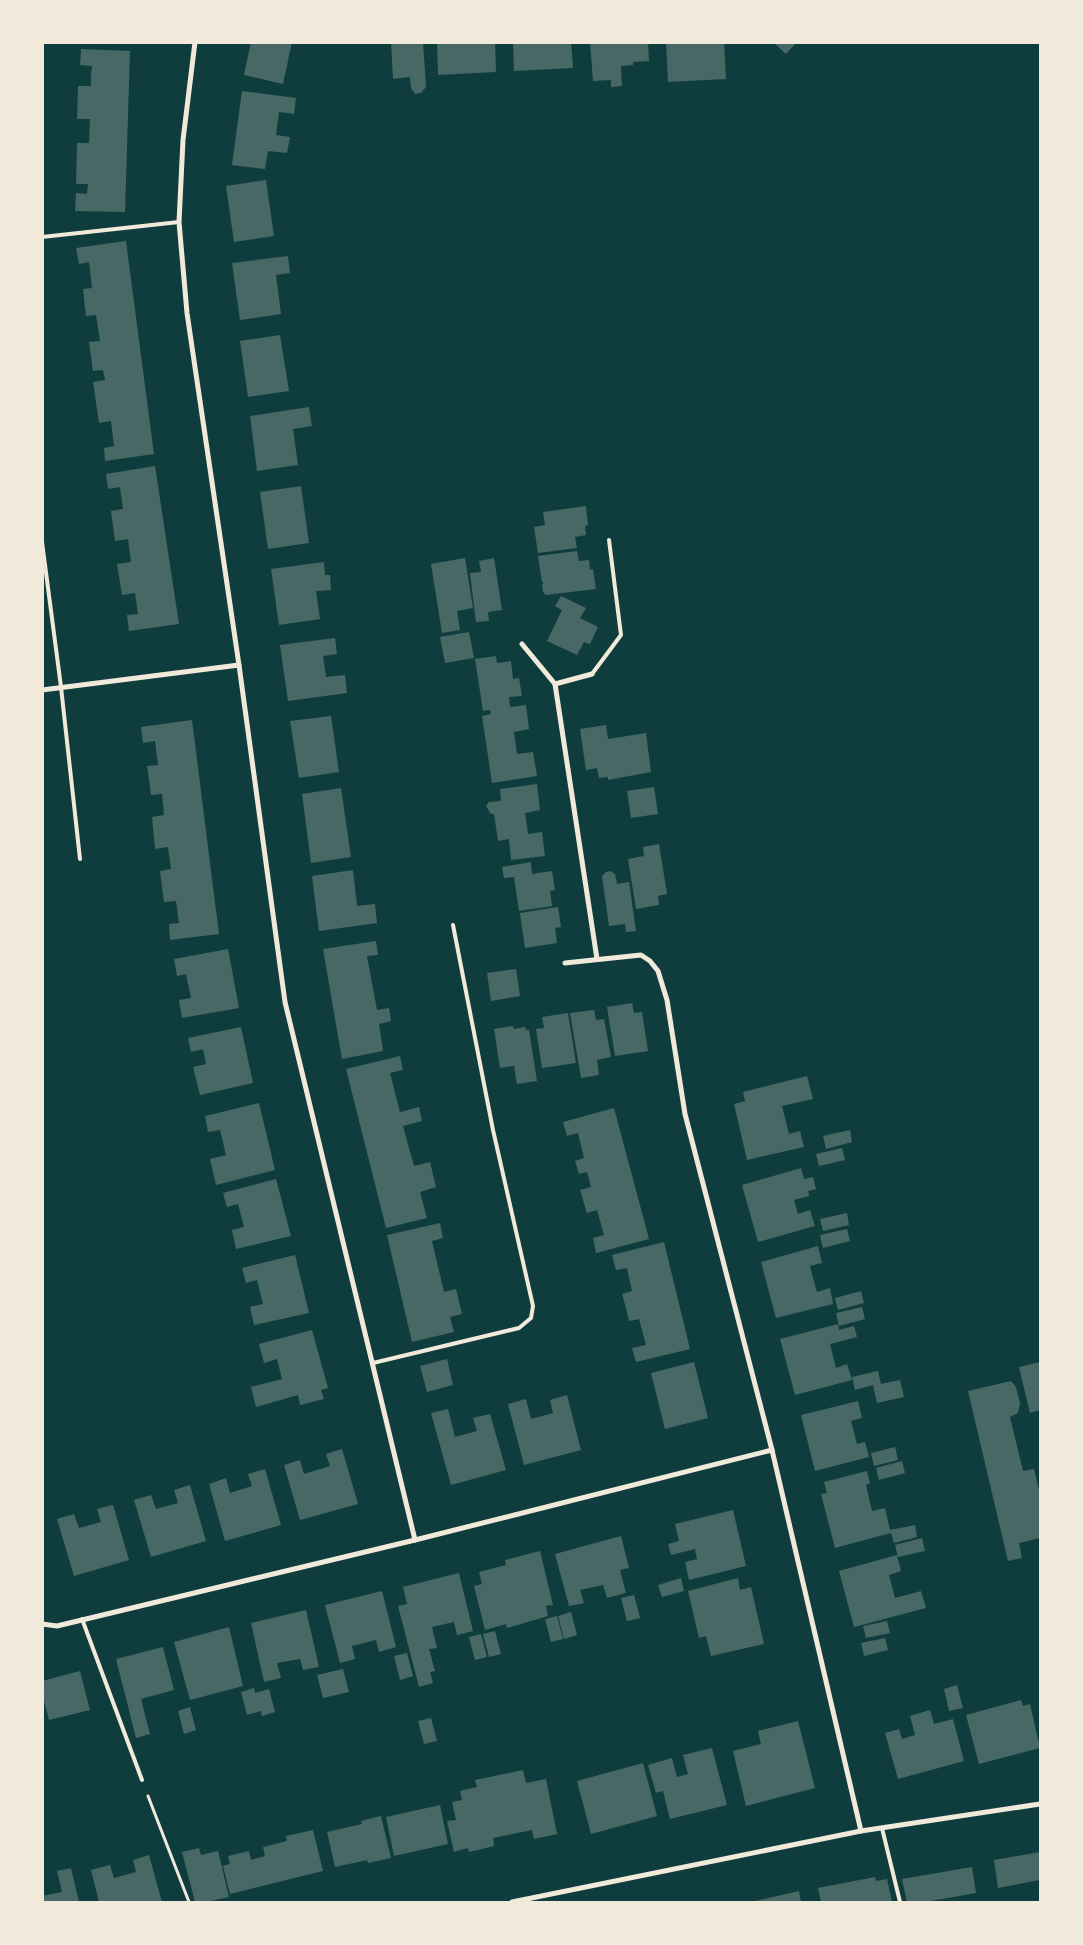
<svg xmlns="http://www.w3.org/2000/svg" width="1083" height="1945" font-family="Poppins,sans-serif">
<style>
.building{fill:#486865}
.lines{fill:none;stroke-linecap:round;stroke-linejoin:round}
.path{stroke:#f1e9da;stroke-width:3}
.service{stroke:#f1e9da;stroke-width:4}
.minor{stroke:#f1e9da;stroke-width:5}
</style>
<rect width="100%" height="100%" fill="#0f3d3e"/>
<g class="building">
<polygon points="251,42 292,42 283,84 244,75"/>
<polygon points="391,42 423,42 426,87 421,93 415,94 411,88 410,77 393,79"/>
<polygon points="437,42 495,42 496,72 438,75"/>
<polygon points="513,42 571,42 573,68 514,71"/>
<polygon points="590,42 648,42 649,61 633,62 633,65 621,66 622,86 611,87 611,80 593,81"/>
<polygon points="666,42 724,42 726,79 668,82"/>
<polygon points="773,42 797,42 786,54"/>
<polygon points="81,49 130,51 125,212 75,211 76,193 87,194 88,184 76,184 77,143 89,143 90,119 77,119 78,86 91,86 91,76 92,66 80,65"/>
<polygon points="242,91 296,98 294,114 279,112 276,135 290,137 287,153 268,151 265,169 232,165"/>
<polygon points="266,180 274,236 234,242 226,186"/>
<polygon points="126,241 154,454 105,461 104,448 114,446 111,421 99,423 93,382 105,380 103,370 93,371 89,342 100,341 96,315 86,316 83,289 92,288 89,262 79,264 76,248"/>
<polygon points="288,256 290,273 276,275 281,314 240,320 232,263"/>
<polygon points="280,335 289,391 248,397 240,341"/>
<polygon points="309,407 312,426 293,429 298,465 257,471 250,416"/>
<polygon points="155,466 179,624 129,631 127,615 138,614 135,593 122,595 117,564 131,562 128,539 115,541 111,511 123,509 120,487 108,489 106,474"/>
<polygon points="301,486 309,543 268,549 260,492"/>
<polygon points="586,506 588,525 585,526 586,535 575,537 577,548 538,553 534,527 545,525 543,512"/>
<polygon points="577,551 579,561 589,560 590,570 593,569 596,589 546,595 543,592 542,585 544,582 542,582 538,556"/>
<polygon points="465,558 473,608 457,611 460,630 442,633 431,564"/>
<polygon points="494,558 502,610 488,612 489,621 476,622 470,573 481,572 479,561"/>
<polygon points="324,562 325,575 330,575 331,590 316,591 320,619 279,625 271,569"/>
<polygon points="561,596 586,608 580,618 598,627 590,644 584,642 577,655 547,641 562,610 555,606"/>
<polygon points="469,632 474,658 445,663 440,637"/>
<polygon points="335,638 337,654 323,656 326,677 345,675 347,693 288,701 280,645"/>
<polygon points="496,656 497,663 511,661 513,679 519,678 522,696 509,697 510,707 526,705 529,729 514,732 517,754 533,752 537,776 492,783 482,716 491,714 490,710 483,711 475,659"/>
<polygon points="331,716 339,772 299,778 290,721"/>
<polygon points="192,720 219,934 170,940 169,924 179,923 176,901 164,902 160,871 171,869 168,847 155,849 152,817 164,815 162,794 151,795 149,779 147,766 158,765 155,741 143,743 141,727"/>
<polygon points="606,725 608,739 646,733 651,772 608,780 608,777 599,778 597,768 586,770 580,729"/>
<polygon points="537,784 540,810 525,813 528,834 542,832 545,856 511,860 509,839 498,841 494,814 491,814 486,806 489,802 501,801 500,789"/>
<polygon points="654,787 658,814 631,818 627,791"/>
<polygon points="341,788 351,857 311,863 302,794"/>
<polygon points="659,844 667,894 658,896 659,905 636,909 628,859 644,856 643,847"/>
<polygon points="531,862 532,874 552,871 555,890 550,891 552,906 519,911 514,877 504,878 502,867"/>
<polygon points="353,870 357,906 375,904 377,923 319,931 312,876"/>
<polygon points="611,871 615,874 617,884 629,882 636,931 626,932 625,924 609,926 602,876 606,872"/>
<polygon points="558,907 561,927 555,928 557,943 525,948 520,913"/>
<polygon points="376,941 378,955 367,956 377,1010 389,1008 391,1021 379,1024 383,1051 342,1059 323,949"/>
<polygon points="228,949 239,1008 182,1018 179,1000 191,998 186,974 177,976 174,959"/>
<polygon points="516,969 520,996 491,1001 487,973"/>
<polygon points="632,1003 634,1013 642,1012 648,1051 615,1056 607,1007"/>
<polygon points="594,1010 596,1020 604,1019 611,1057 597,1060 599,1075 581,1078 570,1013"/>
<polygon points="568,1013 576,1063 542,1068 536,1029 544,1028 542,1017"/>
<polygon points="513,1026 514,1029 525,1027 526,1030 529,1030 537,1081 517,1084 514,1066 500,1068 494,1029"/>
<polygon points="241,1027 253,1083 200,1095 193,1067 206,1064 203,1049 191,1052 188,1038"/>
<polygon points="400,1056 403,1070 390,1073 400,1112 419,1107 422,1121 403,1126 414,1166 430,1162 436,1187 420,1192 427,1218 386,1228 346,1069"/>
<polygon points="807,1076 813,1099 782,1106 789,1134 800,1131 804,1147 747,1160 734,1104 745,1101 743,1092"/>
<polygon points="259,1103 275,1170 216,1185 210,1159 226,1155 220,1130 208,1132 205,1116"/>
<polygon points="614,1108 649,1239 596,1253 593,1238 604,1235 597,1210 587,1213 580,1190 591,1187 587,1172 579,1174 575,1161 584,1158 578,1133 567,1136 563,1122"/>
<polygon points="850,1130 852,1142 826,1149 823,1136"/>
<polygon points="842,1148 845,1160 819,1166 816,1154"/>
<polygon points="801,1168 804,1179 813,1177 816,1189 808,1191 809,1196 794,1200 798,1214 810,1210 815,1226 758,1242 742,1185"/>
<polygon points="276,1179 291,1236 236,1249 232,1230 244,1227 238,1204 227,1207 223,1193"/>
<polygon points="847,1213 849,1225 823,1231 820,1219"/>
<polygon points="440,1223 443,1238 432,1241 444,1292 456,1289 462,1314 450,1317 454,1332 412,1342 387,1235"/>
<polygon points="847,1229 850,1241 823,1248 820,1235"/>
<polygon points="664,1242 690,1349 636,1362 632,1348 646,1345 639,1319 629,1321 626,1308 622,1294 632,1291 627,1268 616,1270 612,1255"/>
<polygon points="818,1246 822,1263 810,1266 813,1278 817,1292 830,1288 833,1304 776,1318 761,1262"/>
<polygon points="295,1255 309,1313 254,1325 250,1307 263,1304 257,1280 246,1283 242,1268"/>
<polygon points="861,1291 864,1303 838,1310 835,1298"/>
<polygon points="862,1307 865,1319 839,1326 836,1313"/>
<polygon points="838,1324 839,1330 854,1326 857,1337 830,1344 836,1368 847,1364 852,1380 795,1395 780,1339"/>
<polygon points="312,1330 328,1388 321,1390 324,1399 300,1405 298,1395 256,1407 251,1387 282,1379 277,1359 264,1363 259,1344"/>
<polygon points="447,1359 453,1385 427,1392 420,1366"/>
<polygon points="694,1362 708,1418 665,1429 651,1373"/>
<polygon points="1040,1362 1040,1410 1030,1413 1019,1367"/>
<polygon points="878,1371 881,1384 900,1380 904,1397 877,1403 873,1385 855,1390 852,1377"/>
<polygon points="1011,1381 1016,1387 1020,1403 1018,1413 1010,1417 1023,1471 1034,1469 1040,1495 1040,1538 1019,1543 1022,1558 1008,1561 968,1391"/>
<polygon points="567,1395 581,1450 524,1465 508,1404 526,1399 531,1419 553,1413 550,1400"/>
<polygon points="858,1401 862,1418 851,1421 857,1444 865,1442 869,1457 815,1471 801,1415"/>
<polygon points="448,1409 455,1437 477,1431 473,1418 490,1414 506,1470 451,1485 431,1413"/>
<polygon points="895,1447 898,1460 874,1466 871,1453"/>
<polygon points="342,1449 358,1504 300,1520 284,1465 300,1460 304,1474 330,1466 326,1454"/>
<polygon points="902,1461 905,1473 879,1480 876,1468"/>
<polygon points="265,1469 281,1525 225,1541 209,1484 226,1478 230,1493 252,1486 248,1474"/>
<polygon points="867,1471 870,1483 866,1485 872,1511 885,1508 890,1530 915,1525 917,1537 894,1543 891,1533 835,1548 821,1494 827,1493 824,1482"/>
<polygon points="190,1485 206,1541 151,1557 134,1500 151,1495 156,1509 178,1503 174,1490"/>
<polygon points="113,1505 129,1560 74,1576 57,1519 74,1514 79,1528 101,1522 97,1509"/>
<polygon points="733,1510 746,1566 689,1580 685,1562 697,1559 695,1549 671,1555 668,1544 679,1541 675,1524"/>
<polygon points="621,1536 629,1568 620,1570 626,1593 607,1598 603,1585 580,1590 584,1603 569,1606 555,1554"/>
<polygon points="922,1538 925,1551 898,1557 895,1545"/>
<polygon points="540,1551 553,1605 546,1606 548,1616 507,1628 506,1624 485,1630 474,1586 482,1584 479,1572 506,1565 505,1560"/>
<polygon points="897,1555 901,1571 889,1575 895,1598 921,1591 926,1608 854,1627 839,1571"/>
<polygon points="459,1573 473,1631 457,1635 454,1622 432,1627 437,1648 429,1649 435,1671 430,1672 433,1683 419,1687 398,1606 407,1604 403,1587"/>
<polygon points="681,1578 684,1591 662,1597 658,1585"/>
<polygon points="738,1578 740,1590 751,1587 764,1644 711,1656 706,1636 699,1638 688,1591"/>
<polygon points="382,1591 396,1647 379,1652 376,1640 352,1646 355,1659 340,1663 325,1605"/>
<polygon points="634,1595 640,1618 627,1621 621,1598"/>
<polygon points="306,1610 319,1667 303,1670 300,1659 277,1663 281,1678 264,1682 251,1623"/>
<polygon points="571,1612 577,1635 564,1639 558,1616"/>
<polygon points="557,1616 563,1639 551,1642 545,1619"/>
<polygon points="887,1621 890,1633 866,1638 863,1626"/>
<polygon points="229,1627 243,1686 190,1700 174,1642"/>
<polygon points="495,1631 501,1654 489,1657 483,1634"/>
<polygon points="481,1634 487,1657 475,1660 469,1637"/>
<polygon points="885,1638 888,1650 864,1656 861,1643"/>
<polygon points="163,1647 174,1690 141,1699 150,1734 136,1738 116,1659"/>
<polygon points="407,1653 413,1676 400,1680 394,1656"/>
<polygon points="343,1669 349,1692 323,1698 317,1675"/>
<polygon points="80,1671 90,1710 49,1720 42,1694 42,1681"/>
<polygon points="957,1685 963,1708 949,1711 944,1689"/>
<polygon points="254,1688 255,1693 269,1689 275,1712 262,1716 261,1711 247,1715 241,1692"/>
<polygon points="1021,1700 1023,1706 1030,1704 1040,1748 979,1764 966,1715"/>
<polygon points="190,1707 196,1730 184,1734 178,1711"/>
<polygon points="930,1710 934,1724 953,1719 964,1761 898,1779 885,1733 899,1729 902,1739 915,1735 910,1716"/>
<polygon points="431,1718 437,1741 424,1744 418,1721"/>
<polygon points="798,1721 815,1788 746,1806 733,1751 761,1744 758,1731"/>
<polygon points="712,1748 727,1805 670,1819 663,1791 656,1793 648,1765 672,1758 677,1777 688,1774 683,1755"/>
<polygon points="643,1763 657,1816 591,1834 577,1781"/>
<polygon points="523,1770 526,1783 546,1779 557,1834 534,1839 532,1830 493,1838 494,1846 469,1852 468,1848 454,1852 447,1821 456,1820 452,1802 462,1800 460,1791 477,1787 475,1780"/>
<polygon points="440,1805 448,1844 394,1856 386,1817"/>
<polygon points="381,1816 391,1858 368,1863 367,1860 335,1867 327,1832 362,1824 361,1821"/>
<polygon points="313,1830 323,1871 230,1894 223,1866 230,1864 228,1856 249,1851 251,1860 265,1856 263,1847 287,1841 286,1836"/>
<polygon points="199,1848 201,1855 218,1851 229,1897 206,1902 195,1902 182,1852"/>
<polygon points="1040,1852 1040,1880 998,1888 994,1860"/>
<polygon points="149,1855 162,1902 99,1902 91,1870 110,1865 114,1878 136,1872 133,1860"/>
<polygon points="972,1867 976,1893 925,1902 907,1902 902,1879"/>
<polygon points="71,1868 79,1902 42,1902 42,1896 62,1892 57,1871"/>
<polygon points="875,1877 876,1881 887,1879 892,1902 821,1902 818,1888"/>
<polygon points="799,1891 801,1902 751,1902"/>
</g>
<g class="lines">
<polyline class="path" points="148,1796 189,1902"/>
<g class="service">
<polyline points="42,237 179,222"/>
<polyline points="42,542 61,687 80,859"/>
<polyline points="592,674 621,635 609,540"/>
<polyline points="373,1363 519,1328 531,1318 533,1306 493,1130 453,925"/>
<polyline points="82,1619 142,1780"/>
<polyline points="882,1828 900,1902"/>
</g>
<g class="minor">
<polyline points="195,42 183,140 179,222 187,313 239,665 285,1002 415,1540"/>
<polyline points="522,644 555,684 597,959"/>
<polyline points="555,684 592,674"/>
<polyline points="42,690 239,665"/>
<polyline points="565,963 641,955 650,961 658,971 667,1000 685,1114 772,1450 861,1831"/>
<polyline points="42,1624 57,1626 415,1540 772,1450"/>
<polyline points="512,1902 861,1831 1040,1804"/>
</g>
</g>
<rect width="1083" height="1945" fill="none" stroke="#f1e9da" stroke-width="88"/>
</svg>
